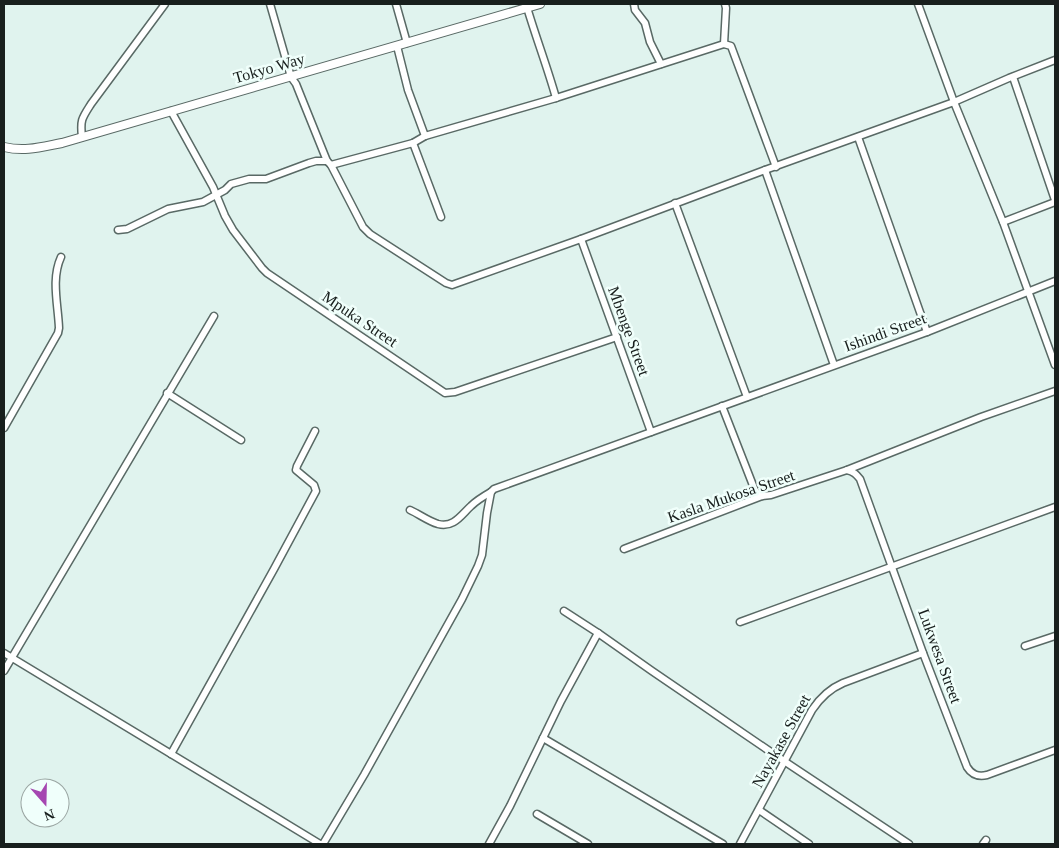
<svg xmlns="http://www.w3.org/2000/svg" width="1059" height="848" font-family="Georgia,serif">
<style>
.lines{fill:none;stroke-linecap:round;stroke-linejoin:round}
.minor-casing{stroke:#596965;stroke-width:9}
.tertiary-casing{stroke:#596965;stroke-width:10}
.minor{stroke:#fff;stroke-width:6}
.tertiary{stroke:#fff;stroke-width:8}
.labels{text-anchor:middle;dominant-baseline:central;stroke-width:5;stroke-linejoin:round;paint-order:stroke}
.street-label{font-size:16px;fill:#181f1d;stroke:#f0fffb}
</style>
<rect width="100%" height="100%" fill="#e0f3ee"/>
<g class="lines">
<g class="minor-casing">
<g id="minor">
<polyline points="270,4 291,77 296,84 302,99 327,161 331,165 363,227 370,234 446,283 452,285 581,239 765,170 954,102 1009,78 1055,60"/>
<polyline points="396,4 407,43"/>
<path d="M526,4C535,35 547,66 556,98"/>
<polyline points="634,4 635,10 645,23 650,42 661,64"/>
<polyline points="918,4 954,102 1003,222 1055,365"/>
<polyline points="724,44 726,8 725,4"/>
<polyline points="397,46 408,90 425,136"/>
<polyline points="1013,77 1055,200"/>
<polyline points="171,111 213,187 225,216 233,230 262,268 267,273 445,393 455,392 617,337"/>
<path d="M82,137C80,120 82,118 91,104L165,4"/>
<polyline points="858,137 927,332"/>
<polyline points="413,143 441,217"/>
<polyline points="331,165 413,143 425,136 556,98 724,44 731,46 776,167"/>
<polyline points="765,170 834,365"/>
<polyline points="675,203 747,397"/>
<polyline points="1003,222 1055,202"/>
<polyline points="118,230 127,229 168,209 203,202 225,190 231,184 249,179 266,179 309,163 316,161 327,161"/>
<polyline points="581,239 651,432"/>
<polyline points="167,393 241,440"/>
<polyline points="722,406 754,488 756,492 762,496"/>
<path d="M4,428L58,333L59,328C58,304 51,279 61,257"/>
<path d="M847,470C854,472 856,474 860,479L923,653L967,767C972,775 978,777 987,775L1055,750"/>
<path d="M410,510C419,514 428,521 438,524C454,528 461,515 471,506C477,500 484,496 491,492"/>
<polyline points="624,549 762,496 771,495 847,470 981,417 1055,391"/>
<polyline points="564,611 598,633 652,671 784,761 909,844"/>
<polyline points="740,622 1055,507"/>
<polyline points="1025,646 1055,636"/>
<polyline points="4,653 320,844"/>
<polyline points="4,671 214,316"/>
<polyline points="543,738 723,844"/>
<polyline points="171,754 274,569 316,491 314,485 296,470 297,466 315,431"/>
<polyline points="759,810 809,844"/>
<polyline points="537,814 588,844"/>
<polyline points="323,844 364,775 462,599 478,566 482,555 487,513 491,492 494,489 927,332 1055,281"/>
<polyline points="489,844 510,806 561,701 598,633"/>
<path d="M740,844L812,710C820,698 829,689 843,683L923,653"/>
<polyline points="983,844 986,840"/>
</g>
</g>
<g class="tertiary-casing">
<path id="tertiary" d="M4,147C25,152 41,147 62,143L540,4"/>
</g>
<use href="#minor" class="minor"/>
<use href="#tertiary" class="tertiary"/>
</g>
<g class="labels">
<g class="street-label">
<text transform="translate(269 68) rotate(-16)">Tokyo Way</text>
<text transform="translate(360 319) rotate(34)">Mpuka Street</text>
<text transform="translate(629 331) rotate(70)">Mbenge Street</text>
<text transform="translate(885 332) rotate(-20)">Ishindi Street</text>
<text transform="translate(731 496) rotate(-19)">Kasla Mukosa Street</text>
<text transform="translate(940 656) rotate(70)">Lukwesa Street</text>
<text transform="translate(781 741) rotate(-61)">Nayakase Street</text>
</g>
</g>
<rect width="1059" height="848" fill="none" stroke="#181f1d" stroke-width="10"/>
<g transform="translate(45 803) rotate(160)"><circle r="24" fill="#f0fffb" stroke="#9aa5a2"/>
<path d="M0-4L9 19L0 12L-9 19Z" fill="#a547b1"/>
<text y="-8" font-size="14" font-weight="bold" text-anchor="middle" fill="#181f1d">N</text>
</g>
</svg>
